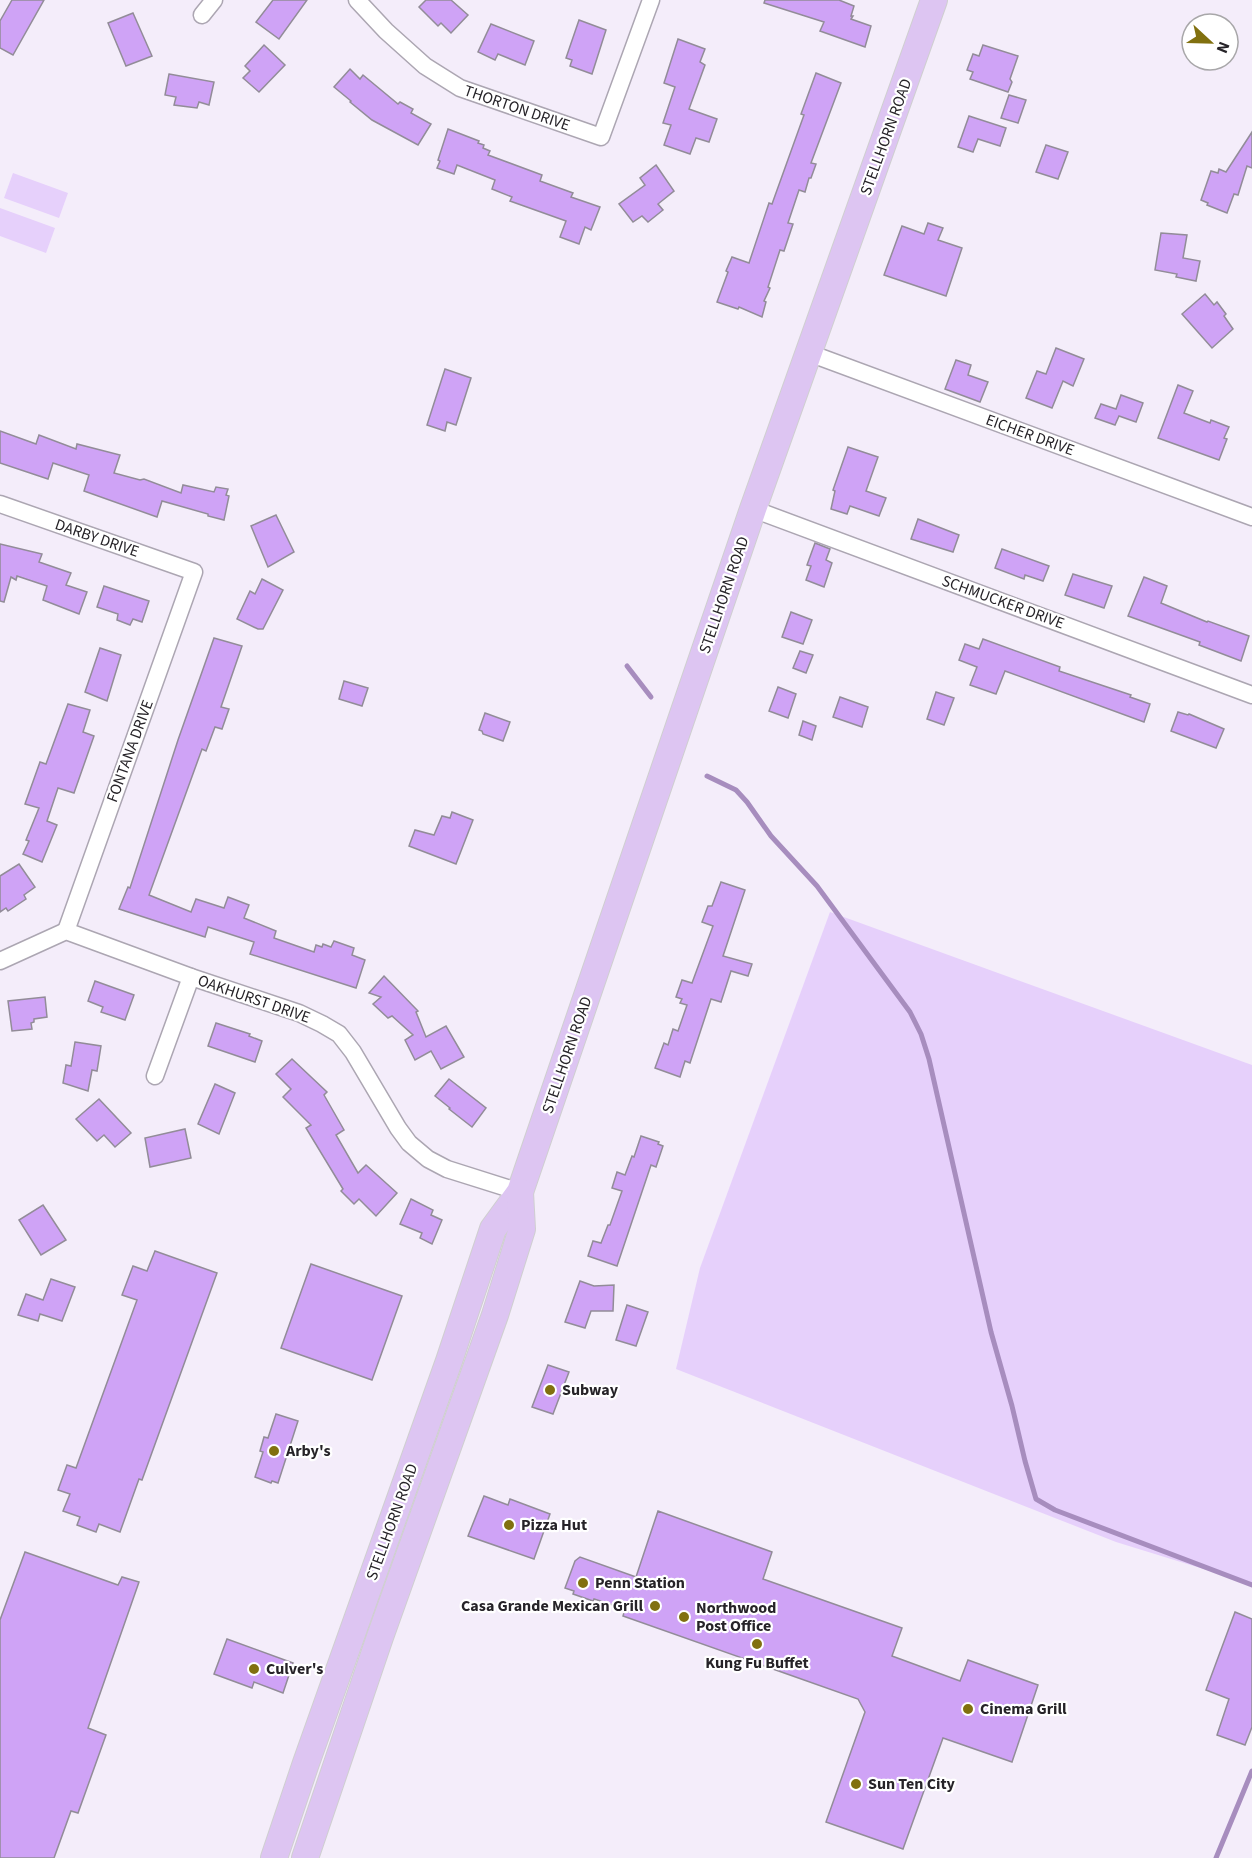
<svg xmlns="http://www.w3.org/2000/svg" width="1252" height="1858" font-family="'Source Sans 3',sans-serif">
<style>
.green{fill:#e6d0fb}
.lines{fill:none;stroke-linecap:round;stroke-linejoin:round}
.stream{stroke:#a78dbe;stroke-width:5}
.building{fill:#cfa3f6;stroke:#928c98;stroke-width:1.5}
.street-casing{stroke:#aca6b2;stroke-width:19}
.primary-casing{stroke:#cfcfd0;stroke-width:28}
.street{stroke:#fff;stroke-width:16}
.primary{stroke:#ddc5f2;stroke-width:26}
.poi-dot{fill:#81700f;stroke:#fff;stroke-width:2}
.labels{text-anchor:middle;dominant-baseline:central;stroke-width:4.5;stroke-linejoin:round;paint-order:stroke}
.street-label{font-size:16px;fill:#262328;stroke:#fff}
.poi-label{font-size:16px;font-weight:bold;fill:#262328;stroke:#fff;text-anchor:start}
</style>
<rect width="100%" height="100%" fill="#f4edfa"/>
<g class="green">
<polygon points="13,173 68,193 59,218 4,198"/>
<polygon points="0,208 55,228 46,253 0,236"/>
<polygon points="830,912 1252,1065 1252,1584 1116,1542 676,1369 700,1268"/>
</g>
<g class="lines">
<g class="stream">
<polyline points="627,666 651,697"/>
<polyline points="707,776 736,790 747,802 771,836 817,886 910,1012 921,1034 929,1059 991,1332 1012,1406 1025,1461 1036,1499 1055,1510 1252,1585"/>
<polyline points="1216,1858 1252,1771"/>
</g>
</g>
<g class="building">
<polygon points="12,0 44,0 13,55 0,48 0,21"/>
<polygon points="273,0 307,0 279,39 256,22"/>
<polygon points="426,0 451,0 468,15 451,33 441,23 438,26 419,7"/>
<polygon points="765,0 839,0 854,6 851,16 853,16 851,19 871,26 865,47 820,31 824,22 764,3"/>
<polygon points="133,13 152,56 126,66 108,23"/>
<polygon points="579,20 606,30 592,74 570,66 572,60 566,58"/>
<polygon points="491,24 534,41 525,65 498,54 495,60 478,52"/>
<polygon points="678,39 705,49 700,62 705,65 689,109 717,119 709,142 696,138 690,154 664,145 671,125 663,123 675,87 664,83"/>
<polygon points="264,45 285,65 259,92 243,78 250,71 245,66"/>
<polygon points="983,45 1018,56 1010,79 1012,82 1008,92 970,79 973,72 967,70 973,54 979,56"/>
<polygon points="350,69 360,79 363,75 398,104 400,102 413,109 411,113 431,124 418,145 372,120 350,102 351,101 334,87"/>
<polygon points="816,73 841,83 811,163 816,164 811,178 809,178 805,192 799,190 788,223 793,224 784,251 780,250 768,287 770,288 764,301 766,302 762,317 739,307 738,309 717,302 728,272 726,271 732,257 749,263 769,203 772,204 804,115 801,114"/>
<polygon points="169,74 214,82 209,105 199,102 197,108 174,105 176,97 165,95"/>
<polygon points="1009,95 1026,100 1018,123 1001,118"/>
<polygon points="969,116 1006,128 1000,146 978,139 973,152 958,147"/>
<polygon points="448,129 479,141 478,143 484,145 483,148 490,151 488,155 542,175 540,181 573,193 571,197 600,207 591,230 585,227 579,244 560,237 566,221 510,201 512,197 492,189 495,180 457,165 454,174 437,168 440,161 438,160"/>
<polygon points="1252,132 1252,168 1247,166 1238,195 1234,194 1227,213 1207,205 1208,203 1201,200 1211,171 1218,173 1219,169 1226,172"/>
<polygon points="1046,145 1068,152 1058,179 1036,172"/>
<polygon points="656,165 674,191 658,204 663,210 648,222 642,216 633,222 619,204 645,185 640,178"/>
<polygon points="928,223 943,228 938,240 962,248 946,296 884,275 902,226 924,234"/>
<polygon points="1161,233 1187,235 1183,258 1200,261 1196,281 1176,277 1177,274 1155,270"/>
<polygon points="1205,294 1214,305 1217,302 1226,314 1224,316 1233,329 1212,348 1182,314"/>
<polygon points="1056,348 1084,359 1073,386 1063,381 1052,408 1026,398 1037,371 1046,374"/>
<polygon points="956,360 971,365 968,375 988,382 980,402 945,389"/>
<polygon points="445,369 471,378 456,425 447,422 445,431 427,425"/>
<polygon points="1178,385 1193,391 1184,413 1210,423 1211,420 1229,427 1224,438 1227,439 1219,460 1158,438"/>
<polygon points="1121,395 1143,403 1136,422 1119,416 1115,425 1095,418 1101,404 1116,409"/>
<polygon points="0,431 36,444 39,435 76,449 77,444 120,455 114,473 140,480 144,479 181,493 183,485 214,492 216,487 228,489 226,495 229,496 224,520 208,516 208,514 162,501 157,517 84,491 89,475 53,463 48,479 0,463"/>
<polygon points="848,447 878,457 866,491 886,498 879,516 850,506 847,514 831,509 835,491 833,490"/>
<polygon points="276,515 294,552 268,567 251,526"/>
<polygon points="918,519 959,535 953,552 911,539"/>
<polygon points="815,543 830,549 826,560 832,563 824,587 806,580 811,566 807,565"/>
<polygon points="0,544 42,554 39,562 71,573 66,585 87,592 79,614 43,600 47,586 17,576 16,580 11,577 4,602 0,601"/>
<polygon points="1002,549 1049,566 1043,581 1025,575 1024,579 995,568"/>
<polygon points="1073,574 1112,586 1104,608 1065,595"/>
<polygon points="1144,577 1167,586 1161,603 1207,622 1208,621 1249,636 1241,661 1199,645 1200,642 1128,616"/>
<polygon points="262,579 283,590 263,629 258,629 237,619 250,591 255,594"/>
<polygon points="104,586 149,601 142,622 133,619 130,625 117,620 118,614 97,607"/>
<polygon points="791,612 812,620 803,644 782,637"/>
<polygon points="214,638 242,646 221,707 229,709 222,729 215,727 206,751 202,749 149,895 191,912 196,899 224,908 228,897 249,905 244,918 276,931 274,938 314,952 316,945 322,947 323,944 331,947 334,941 354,948 352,955 365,960 356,988 250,954 254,942 208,927 205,937 119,909 128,887 130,888 178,740"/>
<polygon points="983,639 1060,667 1059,671 1131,695 1130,697 1150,704 1144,722 1005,671 996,694 970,685 977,667 959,660 965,644 979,649"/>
<polygon points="100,648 121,655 107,701 85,692"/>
<polygon points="800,651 813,655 806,673 793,668"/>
<polygon points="344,681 368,688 362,706 339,699"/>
<polygon points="778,687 796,694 788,718 769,711"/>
<polygon points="936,692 954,698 944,725 927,719"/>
<polygon points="840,697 868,707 862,727 833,717"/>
<polygon points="68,704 90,710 83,732 94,736 74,793 58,788 47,821 57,825 42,862 23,854 29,841 26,840 39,808 25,804 40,762 46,764"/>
<polygon points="1178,712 1188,715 1189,714 1224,729 1216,748 1171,731"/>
<polygon points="485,713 510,722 503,741 483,734 482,731 479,730"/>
<polygon points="803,721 816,726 812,740 799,735"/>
<polygon points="452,812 473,820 456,864 409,846 415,830 434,835 442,816 450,818"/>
<polygon points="19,864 35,887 24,895 26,899 8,911 6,908 0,912 0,876"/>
<polygon points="721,882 745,890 723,956 752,964 748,976 731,971 721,1002 711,999 690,1063 685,1061 680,1077 655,1068 664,1043 668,1045 673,1029 678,1031 687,1005 680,1003 682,999 676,997 682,980 692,983 713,926 702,922 708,906 712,906"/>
<polygon points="384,976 418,1011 416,1012 426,1037 446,1026 464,1057 441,1069 431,1051 415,1060 405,1040 413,1035 392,1016 388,1018 373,1004 381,997 369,993"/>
<polygon points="95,981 134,995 125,1020 101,1012 103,1007 88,1001"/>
<polygon points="45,997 47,1017 34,1019 34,1022 31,1023 32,1029 12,1031 8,1001"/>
<polygon points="216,1023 250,1034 249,1036 262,1041 255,1062 208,1046"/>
<polygon points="75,1042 101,1046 97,1071 92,1070 88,1091 63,1083 66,1065 71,1066"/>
<polygon points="292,1059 327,1092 324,1095 344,1130 336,1135 358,1173 366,1165 397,1193 376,1216 359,1199 354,1204 341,1191 343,1189 306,1128 311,1125 283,1097 291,1089 276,1074"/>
<polygon points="449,1079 486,1108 472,1127 449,1109 450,1108 435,1096"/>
<polygon points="215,1084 235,1093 219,1134 198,1124"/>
<polygon points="99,1099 131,1133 115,1147 104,1135 97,1141 76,1119"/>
<polygon points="185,1129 191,1158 150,1167 145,1138"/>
<polygon points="641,1136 659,1142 658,1144 663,1146 656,1167 651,1165 617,1266 588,1256 593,1241 601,1243 608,1225 610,1225 622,1191 612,1188 617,1172 625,1175 632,1156 634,1157"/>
<polygon points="411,1199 433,1210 431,1215 442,1220 432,1244 420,1238 422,1233 400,1224"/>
<polygon points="43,1205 66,1240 41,1255 19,1220"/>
<polygon points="155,1251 217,1273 142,1480 139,1479 120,1532 99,1524 96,1532 77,1525 80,1517 63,1511 70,1494 58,1490 67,1465 76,1468 137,1300 122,1295 133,1266 147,1271"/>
<polygon points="311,1264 402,1296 372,1380 281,1348"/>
<polygon points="51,1279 75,1287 62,1321 40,1314 38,1321 18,1315 26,1294 43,1300"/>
<polygon points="580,1281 594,1286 614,1285 613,1311 591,1311 585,1328 565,1322"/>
<polygon points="627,1305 648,1312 636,1346 616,1340"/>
<polygon points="548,1365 569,1372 553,1414 532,1407"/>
<polygon points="276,1414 298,1421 278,1483 272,1481 271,1483 255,1477 263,1452 260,1451 264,1437 268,1438"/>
<polygon points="484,1496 508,1505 510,1499 550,1514 534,1559 468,1536"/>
<polygon points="658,1511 772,1552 763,1579 902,1628 892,1656 960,1681 968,1660 1038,1685 1012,1762 943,1738 903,1849 826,1822 865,1712 858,1699 623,1616 625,1609 594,1599 593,1601 573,1594 574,1591 565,1588 575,1561 580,1557 636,1577"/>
<polygon points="25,1552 118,1585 122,1577 139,1582 88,1728 106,1735 78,1813 71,1811 54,1858 0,1858 0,1620"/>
<polygon points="1235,1612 1252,1619 1252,1727 1245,1745 1217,1735 1229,1699 1206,1690"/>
<polygon points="227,1639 293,1663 283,1693 254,1682 252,1688 214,1674"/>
</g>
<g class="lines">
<g class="street-casing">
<g id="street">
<polyline points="357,0 386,31 425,66 460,88 601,137 651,0"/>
<polyline points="202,15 214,0"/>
<polyline points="809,353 1252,517"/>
<polyline points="0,504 194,572 66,931"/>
<polyline points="753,509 1252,695"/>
<polyline points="0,961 66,931 191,977 299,1013 322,1024 339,1034 353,1052 398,1128 409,1143 428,1159 447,1169 520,1192"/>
<polyline points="155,1076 191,977"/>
</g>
</g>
<g class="primary-casing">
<g id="primary">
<polyline points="274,1858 306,1763 449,1361 493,1229 520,1192 753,509 934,0"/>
<polyline points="305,1858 380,1637 495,1315 522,1229 520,1192"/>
</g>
</g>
<use href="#street" class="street"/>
<use href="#primary" class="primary"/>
</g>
<g class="poi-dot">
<circle cx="550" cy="1390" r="6"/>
<circle cx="274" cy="1451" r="6"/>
<circle cx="509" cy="1525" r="6"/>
<circle cx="583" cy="1583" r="6"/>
<circle cx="655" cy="1606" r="6"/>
<circle cx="684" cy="1617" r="6"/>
<circle cx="757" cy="1644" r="6"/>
<circle cx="254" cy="1669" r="6"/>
<circle cx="968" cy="1709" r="6"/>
<circle cx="856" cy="1784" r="6"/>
</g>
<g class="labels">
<g class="street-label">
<text transform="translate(517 108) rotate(19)">THORTON DRIVE</text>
<text transform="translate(886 137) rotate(-70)">STELLHORN ROAD</text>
<text transform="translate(1030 435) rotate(20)">EICHER DRIVE</text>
<text transform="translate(97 538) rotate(19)">DARBY DRIVE</text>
<text transform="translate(724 595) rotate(-71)">STELLHORN ROAD</text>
<text transform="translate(1003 602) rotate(20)">SCHMUCKER DRIVE</text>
<text transform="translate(130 751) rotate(-70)">FONTANA DRIVE</text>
<text transform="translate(254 999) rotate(19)">OAKHURST DRIVE</text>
<text transform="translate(567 1055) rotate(-71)">STELLHORN ROAD</text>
<text transform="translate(392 1522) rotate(-70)">STELLHORN ROAD</text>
</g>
<g class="poi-label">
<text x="562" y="1390">Subway</text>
<text x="286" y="1451">Arby's</text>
<text x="521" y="1525">Pizza Hut</text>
<text x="595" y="1583">Penn Station</text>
<text x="643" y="1606" text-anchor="end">Casa Grande Mexican Grill</text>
<text x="696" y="1608">Northwood<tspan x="696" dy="18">Post Office</tspan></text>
<text x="757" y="1663" text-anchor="middle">Kung Fu Buffet</text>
<text x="266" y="1669">Culver's</text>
<text x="980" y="1709">Cinema Grill</text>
<text x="868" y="1784">Sun Ten City</text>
</g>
</g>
<g transform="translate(1210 42) rotate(112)"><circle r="28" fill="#ffffff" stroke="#a8a7a9" stroke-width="1.5"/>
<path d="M0-4.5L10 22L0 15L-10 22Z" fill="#81700f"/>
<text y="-9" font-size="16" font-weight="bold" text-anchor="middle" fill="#262328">N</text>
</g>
</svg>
